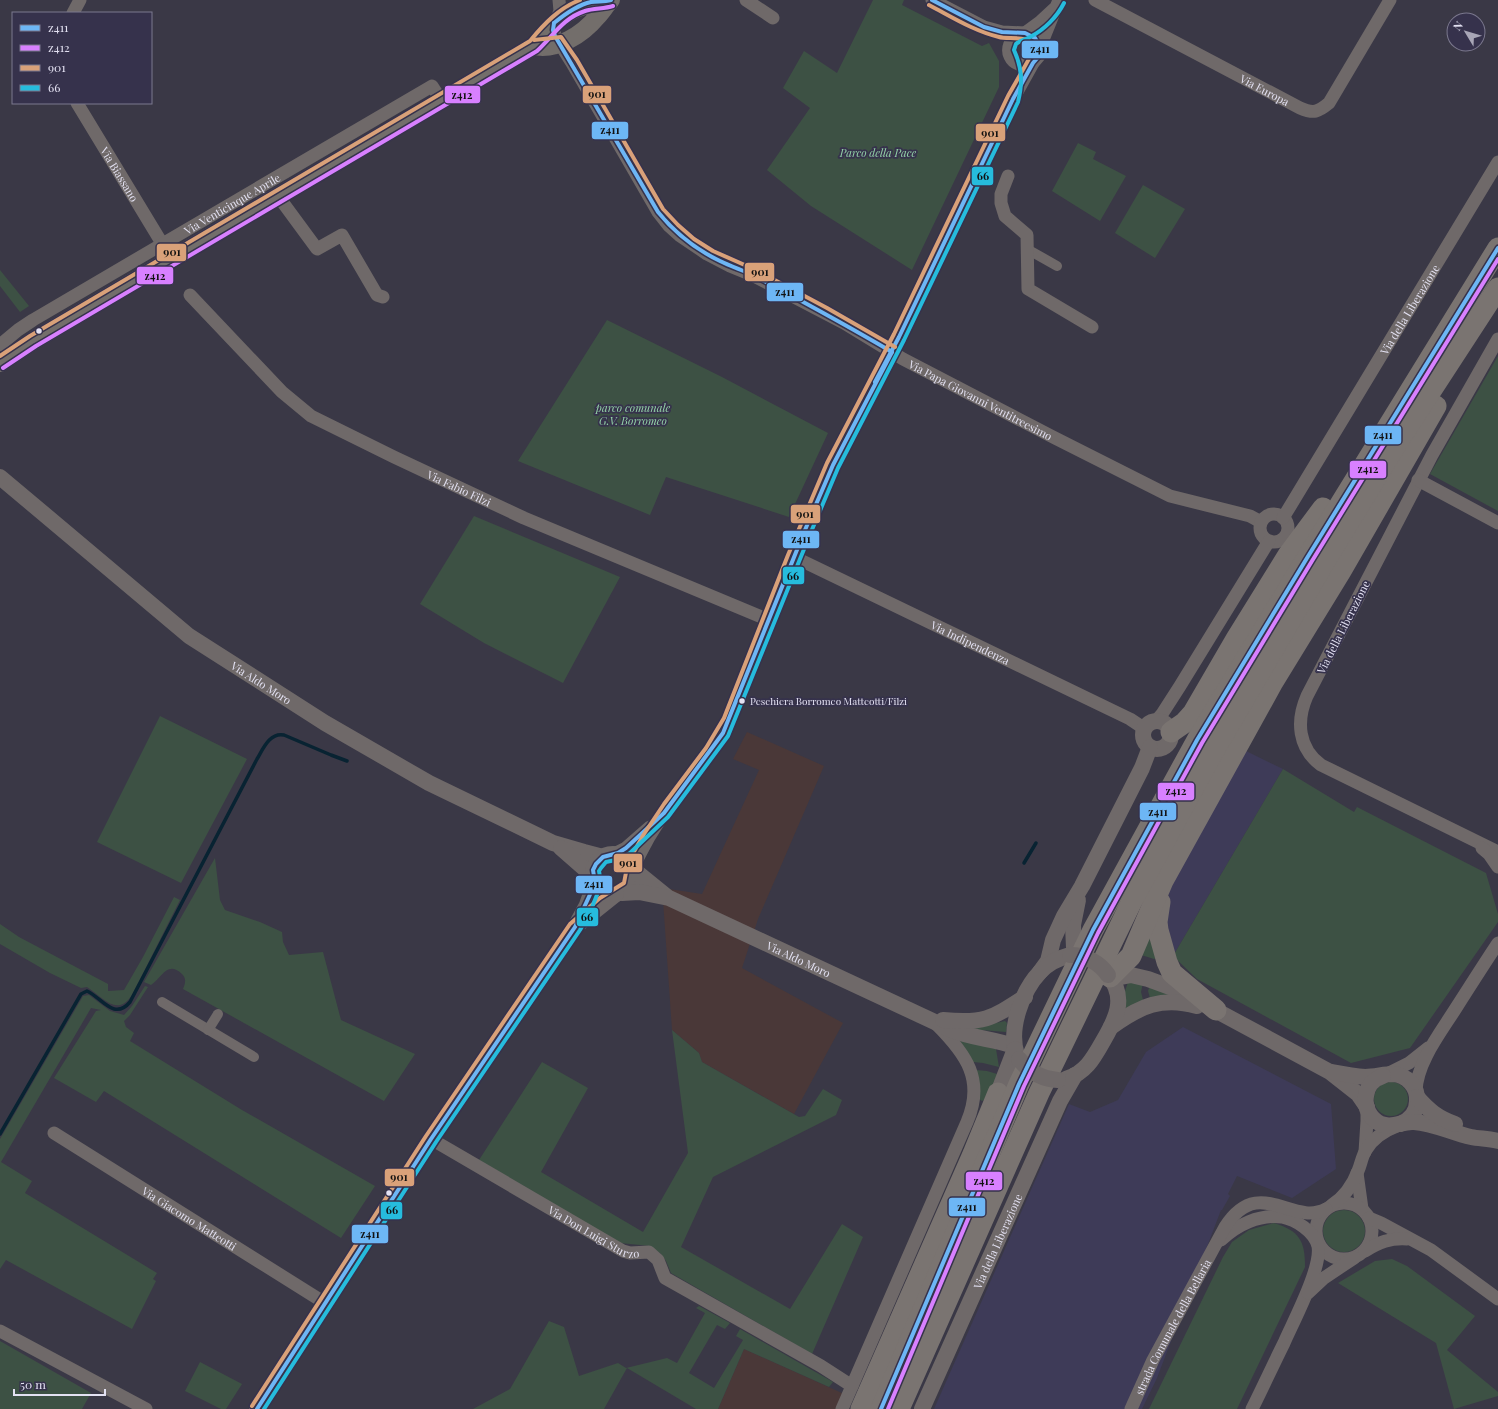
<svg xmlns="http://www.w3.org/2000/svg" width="1498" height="1409" font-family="'Playfair Display',serif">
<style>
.commercial{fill:#4a3838}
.built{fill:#3e3b58}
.green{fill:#3d5144}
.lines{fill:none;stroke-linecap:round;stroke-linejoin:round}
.stream{stroke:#082332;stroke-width:3.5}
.pedestrian{stroke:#6f6969;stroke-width:10}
.minor{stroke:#6f6969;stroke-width:13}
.tertiary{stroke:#6f6969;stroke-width:16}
.secondary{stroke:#736e6b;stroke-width:18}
.trunk{stroke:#7a7471;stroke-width:21}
.tertiary-bridge{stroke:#6f6969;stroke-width:16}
.bus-1-casing{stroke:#36324c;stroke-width:7}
.bus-2-casing{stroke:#36324c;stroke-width:7}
.bus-3-casing{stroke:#36324c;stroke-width:7}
.bus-4-casing{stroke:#36324c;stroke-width:7}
.bus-1{stroke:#6db6f5;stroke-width:4}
.bus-2{stroke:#d880ff;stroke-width:4}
.bus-3{stroke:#d9a179;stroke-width:4}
.bus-4{stroke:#26bcdd;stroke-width:4}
.bus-dot{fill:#e3e1f2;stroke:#36324c;stroke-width:1.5}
.labels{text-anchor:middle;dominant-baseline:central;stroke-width:3.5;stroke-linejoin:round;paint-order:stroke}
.bus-label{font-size:10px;fill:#e3e1f2;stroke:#36324c;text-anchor:start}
.street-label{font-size:11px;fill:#e3e1f2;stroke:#36324c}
.park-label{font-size:11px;font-style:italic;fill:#94d3a8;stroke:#36324c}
.line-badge{stroke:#36324c;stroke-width:1.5}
.pale-badge-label{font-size:11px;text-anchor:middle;font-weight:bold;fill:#111}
</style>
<rect width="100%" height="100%" fill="#3a3846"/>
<g class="commercial">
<polygon points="747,732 824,766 758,919 742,968 843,1023 794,1114 702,1062 699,1053 672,1030 663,900 669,889 702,894 759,770 733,759"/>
<polygon points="744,1349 853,1398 848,1409 718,1409"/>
</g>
<g class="built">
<polygon points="1242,749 1283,769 1173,956 1164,928 1170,881"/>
<polygon points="1183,1027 1331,1104 1336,1169 1292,1198 1237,1176 1228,1194 1230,1196 1222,1210 1221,1210 1157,1378 1142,1409 934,1409 1069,1104 1090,1112 1118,1100 1146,1052"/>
</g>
<g class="green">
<polygon points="873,0 904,0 902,5 982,46 989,43 999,61 999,87 912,270 811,206 767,170 810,108 783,88 804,51 837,73"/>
<polygon points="1078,143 1096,152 1093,159 1126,176 1100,221 1052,191"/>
<polygon points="1143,185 1185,209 1155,258 1115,233"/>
<polygon points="0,270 29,306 20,312 0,286"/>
<polygon points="607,320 722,377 828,433 789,517 666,477 650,515 518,461"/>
<polygon points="1498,356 1498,511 1430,474"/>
<polygon points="474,516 620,577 563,683 484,643 420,604"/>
<polygon points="160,716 247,759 181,883 97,842"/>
<polygon points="1283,769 1354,812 1357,807 1486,873 1498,914 1498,922 1410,1048 1351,1063 1197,979 1173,956"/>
<path d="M215,858L220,900L225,910L260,922L282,932L283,942L289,955L323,952L341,1020L415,1054L384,1101L183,989C185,984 187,979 182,974C167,960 162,978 151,985L144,982Z"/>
<path d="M174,897L180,900L132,995C117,1018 103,997 87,987L81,988L50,973L0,944V924L19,937L108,984V991L124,990L143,957Z"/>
<polygon points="1149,926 1157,958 1154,959 1138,954"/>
<polygon points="1129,979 1143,983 1141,992 1143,1000 1122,1014 1124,994"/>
<polygon points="1150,985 1172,995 1150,998 1148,991"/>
<polygon points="145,986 148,987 130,1015 124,1021 126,1027 134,1033 130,1041 242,1110 375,1186 341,1238 104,1091 96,1102 54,1078 96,1011 101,1010 91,1008 1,1162 32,1181 25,1193 157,1273 153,1279 156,1281 132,1329 6,1260 0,1269 0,1139 83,996 89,995 110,1011 124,1015 132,1006"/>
<polygon points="1005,1021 1007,1023 1006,1032 969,1029"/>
<polygon points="672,1030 699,1053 702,1062 799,1117 805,1116 823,1089 842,1100 836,1115 713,1177 681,1247 790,1309 842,1224 863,1237 812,1354 671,1273 666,1261 660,1253 650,1246 620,1243 479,1160 542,1062 588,1088 541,1172 643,1232 688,1153"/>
<polygon points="958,1038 996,1049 999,1067 983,1063 973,1062"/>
<polygon points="976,1070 987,1071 997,1074 995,1081 984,1100 982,1101 979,1099"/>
<circle cx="1391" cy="1099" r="17"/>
<circle cx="1344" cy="1231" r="21"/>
<path d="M1274,1223C1299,1231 1305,1240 1305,1267L1237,1409H1149L1223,1257L1232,1242L1249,1230Z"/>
<polygon points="1392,1259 1407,1266 1475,1316 1447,1350 1498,1392 1498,1396 1454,1409 1436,1343 1338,1283 1375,1261"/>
<polygon points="699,1306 730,1323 725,1329 717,1325 689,1373 714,1388 743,1340 736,1336 740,1329 833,1382 829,1387 744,1349 718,1409 696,1409 627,1368 604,1409 473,1409 510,1389 549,1321 564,1327 579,1376 618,1363 626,1368 667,1358 677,1363 705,1313 696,1308"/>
<polygon points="0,1341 91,1393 82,1409 0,1409"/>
<polygon points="200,1362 242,1384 226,1409 221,1409 185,1391"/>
</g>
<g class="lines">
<g class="stream">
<polyline points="1024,863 1036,843"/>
<path d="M0,1134L81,994L87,991C102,998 114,1021 130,1002L257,759C263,749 270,732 284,735L331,755L347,761"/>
</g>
<g class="pedestrian">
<polyline points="1027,249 1057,266"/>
<polyline points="162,1002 254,1057"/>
<polyline points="208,1030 218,1014"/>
</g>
<g class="minor">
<path id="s1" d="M559,0L560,11L553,27L555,36L572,63L658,212L669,226L679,235L707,254L730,266L752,275L844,323L903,359L1053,437L1170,496L1250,516L1261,522"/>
<polyline points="746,0 773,18"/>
<path id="s2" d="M1095,0L1300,108C1314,114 1318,112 1329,103L1390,0"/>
<polyline points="73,13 80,0"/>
<polyline points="1025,33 1040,22 1054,9"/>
<path d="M1020,34C998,45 1011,73 1033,63"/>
<polyline points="1040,47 1059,0"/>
<path id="s3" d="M77,103L163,245"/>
<polyline points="1008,176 1001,194 1001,203 1005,216 1027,235 1028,289 1092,327"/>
<polyline points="278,196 317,249 342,235 377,295 383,297"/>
<path id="s4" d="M190,295L282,392L311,416L394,457L524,518L769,620"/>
<path d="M1498,339L1432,455L1307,696C1296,721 1298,748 1321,765L1498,852"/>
<path id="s5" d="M0,345L18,330L33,320L432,86L441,100"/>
<polyline points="1418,480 1498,523"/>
<circle cx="1274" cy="528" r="14"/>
<path id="s6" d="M1283,518L1498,162"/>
<path id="s7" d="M794,557L1130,719L1145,729"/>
<polyline points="1156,721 1162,714 1180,686 1269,541"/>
<polyline points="1482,848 1489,854 1498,867"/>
<polyline points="614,854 626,848 650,827"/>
<polyline points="633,867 649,837 664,813 723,733 805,530 833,465 857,417 899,337 1013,99 1033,63 1039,56 1040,47 1035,38 1025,33 1002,32 984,27 932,0"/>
<polyline points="1387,1074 1409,1063 1428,1048"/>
<path d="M1416,1091C1417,1062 1441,1032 1456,1008C1470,986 1484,964 1498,943"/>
<path id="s8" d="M54,1133L325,1303"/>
<path id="s9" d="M431,1139L623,1251L630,1253L649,1252L658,1260L665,1278L821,1366L852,1386"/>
<polyline points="1365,1152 1367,1121 1367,1107"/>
<polyline points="1357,1173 1362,1209"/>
<circle cx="1344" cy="1231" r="28"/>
<path d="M1332,1205C1344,1197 1353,1184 1358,1171C1361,1164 1362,1156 1366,1150C1373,1138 1384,1131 1397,1126"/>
<polyline points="1369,1218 1381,1223 1431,1250 1498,1299"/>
<path d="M1221,1240C1237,1225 1259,1214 1282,1217C1296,1220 1314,1231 1318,1246C1322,1268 1293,1322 1284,1343C1273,1365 1263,1387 1252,1409"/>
<path d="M1365,1251C1379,1242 1390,1238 1407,1239"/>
<polyline points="1308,1293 1324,1278 1354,1258"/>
<polyline points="0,1331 146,1409"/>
<path d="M842,1409L967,1122C985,1080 966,1054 937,1025"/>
<path id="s10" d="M1131,1409L1153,1360L1225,1227C1259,1174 1292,1227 1326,1209"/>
</g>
<g class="tertiary">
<path id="s11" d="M0,477L189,636L325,723L429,783L553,843L584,852L603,857"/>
<circle cx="1157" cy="735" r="14"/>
<polyline points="561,848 593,876"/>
<circle cx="613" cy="874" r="20"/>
<polyline points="634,870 666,896"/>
<path id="s12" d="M622,893L639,892L669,898L952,1030C972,1038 994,1039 1014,1046"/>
<polyline points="581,922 616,894"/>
<polyline points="1074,948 1073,925 1078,900"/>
<polyline points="1040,972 1048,961 1053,940 1064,916 1082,886 1142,768 1150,747"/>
<polyline points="1111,979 1131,975 1148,979 1178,990 1330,1072 1358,1094 1367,1107"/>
<path d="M943,1020C984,1024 991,1019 1025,997"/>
<path d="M1111,1027C1140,1006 1162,996 1197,1006"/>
<path d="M1017,1055C1008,1029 1022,991 1040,972C1048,963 1059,958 1070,955"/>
<path d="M1332,1072C1343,1074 1354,1076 1365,1077C1375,1077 1384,1074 1393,1074C1407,1075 1418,1087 1417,1101C1417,1112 1410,1120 1400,1124"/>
<path d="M1383,1076C1374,1079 1367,1086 1366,1096C1364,1107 1370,1119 1381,1124C1393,1129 1402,1121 1414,1122C1433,1123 1452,1133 1471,1137C1480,1139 1489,1138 1498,1141"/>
<path d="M1066,1079C1085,1073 1093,1059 1102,1043C1115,1021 1128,998 1108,975"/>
<polyline points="998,1093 1015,1049"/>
<path d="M1417,1097C1428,1110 1438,1118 1455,1124"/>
<polyline points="257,1409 431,1139 575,927 587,905 595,882"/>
<path id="s13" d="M922,1409L1060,1101L1075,1075"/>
</g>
<g class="secondary">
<path d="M534,46C557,51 583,34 597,17C602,12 606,5 611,0"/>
<path d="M0,363L33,341L180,254L534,46C556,18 574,3 610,1"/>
</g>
<g class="trunk">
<polyline points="1171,732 1184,723 1193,713 1236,639 1288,555 1323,508"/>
<polyline points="1160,902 1157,922 1158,930 1167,962 1172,973 1216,1010"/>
<polyline points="1110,977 1131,956 1163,881 1273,682 1341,571 1436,406"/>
<polyline points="861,1409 973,1154 998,1093"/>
<polyline points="881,1409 1019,1084 1093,930 1197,740 1307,558 1498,248"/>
<polyline points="899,1409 1039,1093 1132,901 1212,754 1324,563 1399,440 1498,288"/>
</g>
<g class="tertiary-bridge">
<path d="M1070,955C1084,954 1100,963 1108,975"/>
<path d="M1019,1059C1029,1072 1042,1079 1058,1080"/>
</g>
<g class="bus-1-casing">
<g id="bus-1">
<path d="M554,23L553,30L555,36L658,212C675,233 695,249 720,261C730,266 742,270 753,275C800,300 846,325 892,352"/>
<path d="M554,23C565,14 577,5 591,2C598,1 604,2 611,0"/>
<polyline points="875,382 899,337 1013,99 1033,63 1039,56 1040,47 1035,38 1025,33 1002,32 984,27 932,0"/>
<polyline points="257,1409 431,1139 575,927 593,888 595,882 593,870 596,864 603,857 618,853 626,848 664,813 723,733 805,530 833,465 892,352"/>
<polyline points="881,1409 1019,1084 1093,930 1197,740 1307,558 1498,248"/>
</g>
</g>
<g class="bus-2-casing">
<g id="bus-2">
<path d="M3,368L36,346L537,51C553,36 563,18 585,11C594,8 604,9 613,6"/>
<polyline points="888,1409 1024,1086 1098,933 1202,743 1312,561 1498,259"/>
</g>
</g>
<g class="bus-3-casing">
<g id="bus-3">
<polyline points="534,40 561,37 577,60 663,209 678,225 694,239 713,251 756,270 827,308 895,347"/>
<path d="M0,356L30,336L530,41C544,24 559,8 580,0"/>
<path d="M252,1406L426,1136L570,924L600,898L624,883L628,862L644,834L664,804L706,748L724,718L788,555L827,463L894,334L1008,96C1011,90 1034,52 1034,48C1031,34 1008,40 999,37C974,31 952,17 929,5"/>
</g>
</g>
<g class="bus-4-casing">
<path id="bus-4" d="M264,1409L436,1142L580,930L590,912L599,890L601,883L599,871L601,868L606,862L620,859L630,853L668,817L728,736L811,532L838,468L904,340L1018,102C1023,82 1022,68 1014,50L1016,44C1020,40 1025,40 1030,37C1044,30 1057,17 1064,3"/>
</g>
<use href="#bus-1" class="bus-1"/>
<use href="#bus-2" class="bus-2"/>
<use href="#bus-3" class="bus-3"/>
<use href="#bus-4" class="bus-4"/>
</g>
<g class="bus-dot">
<circle cx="39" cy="331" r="3.5"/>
<circle cx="742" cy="701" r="3.5"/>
<circle cx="389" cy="1193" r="3.5"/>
</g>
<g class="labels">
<g class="bus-label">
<text x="750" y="701">Peschiera Borromeo Matteotti/Filzi</text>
</g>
<g class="street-label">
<text stroke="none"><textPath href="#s2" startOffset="192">Via Europa</textPath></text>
<text stroke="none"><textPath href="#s3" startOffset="83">Via Biassano</textPath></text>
<text stroke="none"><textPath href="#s5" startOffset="272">Via Venticinque Aprile</textPath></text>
<text stroke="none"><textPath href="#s6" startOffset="244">Via della Liberazione</textPath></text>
<text stroke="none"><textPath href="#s1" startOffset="617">Via Papa Giovanni Ventitreesimo</textPath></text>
<text stroke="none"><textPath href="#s4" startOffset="336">Via Fabio Filzi</textPath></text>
<text transform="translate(1343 627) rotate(-63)">Via della Liberazione</text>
<text stroke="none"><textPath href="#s7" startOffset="196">Via Indipendenza</textPath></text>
<text stroke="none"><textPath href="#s11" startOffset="333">Via Aldo Moro</textPath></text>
<text stroke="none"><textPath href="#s12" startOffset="191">Via Aldo Moro</textPath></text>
<text stroke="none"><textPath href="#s8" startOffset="160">Via Giacomo Matteotti</textPath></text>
<text stroke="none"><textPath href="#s9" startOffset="188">Via Don Luigi Sturzo</textPath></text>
<text stroke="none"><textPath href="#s13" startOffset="184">Via della Liberazione</textPath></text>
<text stroke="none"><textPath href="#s10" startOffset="92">strada Comunale della Bellaria</textPath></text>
</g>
<g class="park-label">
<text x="878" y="152">Parco della Pace</text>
<text x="633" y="407">parco comunale<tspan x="633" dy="13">G.V. Borromeo</tspan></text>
</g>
</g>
<g class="line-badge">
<rect x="1021" y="40" width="38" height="19" rx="4" fill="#6db6f5"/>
<rect x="582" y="85" width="30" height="19" rx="4" fill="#d9a179"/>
<rect x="444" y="85" width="37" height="19" rx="4" fill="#d880ff"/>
<rect x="591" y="121" width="38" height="19" rx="4" fill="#6db6f5"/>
<rect x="975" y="123" width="31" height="19" rx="4" fill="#d9a179"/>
<rect x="971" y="166" width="23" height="20" rx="4" fill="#26bcdd"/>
<rect x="156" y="243" width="31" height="19" rx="4" fill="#d9a179"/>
<rect x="744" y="262" width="31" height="20" rx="4" fill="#d9a179"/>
<rect x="136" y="266" width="38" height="19" rx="4" fill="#d880ff"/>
<rect x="766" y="282" width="38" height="20" rx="4" fill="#6db6f5"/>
<rect x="1364" y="425" width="38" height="20" rx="4" fill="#6db6f5"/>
<rect x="1349" y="460" width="38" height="19" rx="4" fill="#d880ff"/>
<rect x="790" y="504" width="31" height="20" rx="4" fill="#d9a179"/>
<rect x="782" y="530" width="38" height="19" rx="4" fill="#6db6f5"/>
<rect x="782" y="566" width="23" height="19" rx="4" fill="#26bcdd"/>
<rect x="1157" y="782" width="38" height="19" rx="4" fill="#d880ff"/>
<rect x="1139" y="802" width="38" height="19" rx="4" fill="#6db6f5"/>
<rect x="613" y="853" width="30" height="20" rx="4" fill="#d9a179"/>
<rect x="575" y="875" width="38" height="19" rx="4" fill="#6db6f5"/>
<rect x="576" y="907" width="23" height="20" rx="4" fill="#26bcdd"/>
<rect x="384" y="1168" width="31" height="19" rx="4" fill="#d9a179"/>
<rect x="965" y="1171" width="38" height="20" rx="4" fill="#d880ff"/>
<rect x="948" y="1197" width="38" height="20" rx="4" fill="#6db6f5"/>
<rect x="380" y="1201" width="23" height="19" rx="4" fill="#26bcdd"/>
<rect x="351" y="1224" width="38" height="20" rx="4" fill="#6db6f5"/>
</g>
<g class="pale-badge-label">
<text x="1040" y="53">z411</text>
<text x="597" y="98">901</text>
<text x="462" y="99">z412</text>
<text x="610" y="134">z411</text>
<text x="990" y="137">901</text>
<text x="983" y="180">66</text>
<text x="172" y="256">901</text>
<text x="760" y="276">901</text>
<text x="155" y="280">z412</text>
<text x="785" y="296">z411</text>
<text x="1383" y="439">z411</text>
<text x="1368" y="473">z412</text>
<text x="805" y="518">901</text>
<text x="801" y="543">z411</text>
<text x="793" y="580">66</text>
<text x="1176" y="795">z412</text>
<text x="1158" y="816">z411</text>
<text x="628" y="867">901</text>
<text x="594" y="888">z411</text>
<text x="587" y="921">66</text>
<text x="399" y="1181">901</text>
<text x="984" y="1185">z412</text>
<text x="967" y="1211">z411</text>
<text x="392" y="1214">66</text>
<text x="370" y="1238">z411</text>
</g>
<rect x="12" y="12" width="140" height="92" fill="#36324c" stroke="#7b788e"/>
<rect x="20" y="25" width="20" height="6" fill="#6db6f5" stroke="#7b788e"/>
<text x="48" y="32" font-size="12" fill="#e3e1f2">z411</text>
<rect x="20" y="45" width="20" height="6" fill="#d880ff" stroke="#7b788e"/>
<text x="48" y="52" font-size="12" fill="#e3e1f2">z412</text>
<rect x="20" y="65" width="20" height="6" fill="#d9a179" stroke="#7b788e"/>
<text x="48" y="72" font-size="12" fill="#e3e1f2">901</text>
<rect x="20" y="85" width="20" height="6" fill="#26bcdd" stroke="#7b788e"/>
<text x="48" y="92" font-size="12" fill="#e3e1f2">66</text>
<g transform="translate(1466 32) rotate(308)"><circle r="19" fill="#36324c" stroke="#7b788e"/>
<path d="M0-3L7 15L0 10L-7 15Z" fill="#a8a6b6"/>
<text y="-6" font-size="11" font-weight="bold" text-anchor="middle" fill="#e3e1f2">N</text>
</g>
<path d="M14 1389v6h91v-6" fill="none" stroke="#e3e1f2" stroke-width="2"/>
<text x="20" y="1389" font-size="12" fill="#e3e1f2" stroke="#36324c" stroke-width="3" paint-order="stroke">50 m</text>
</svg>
